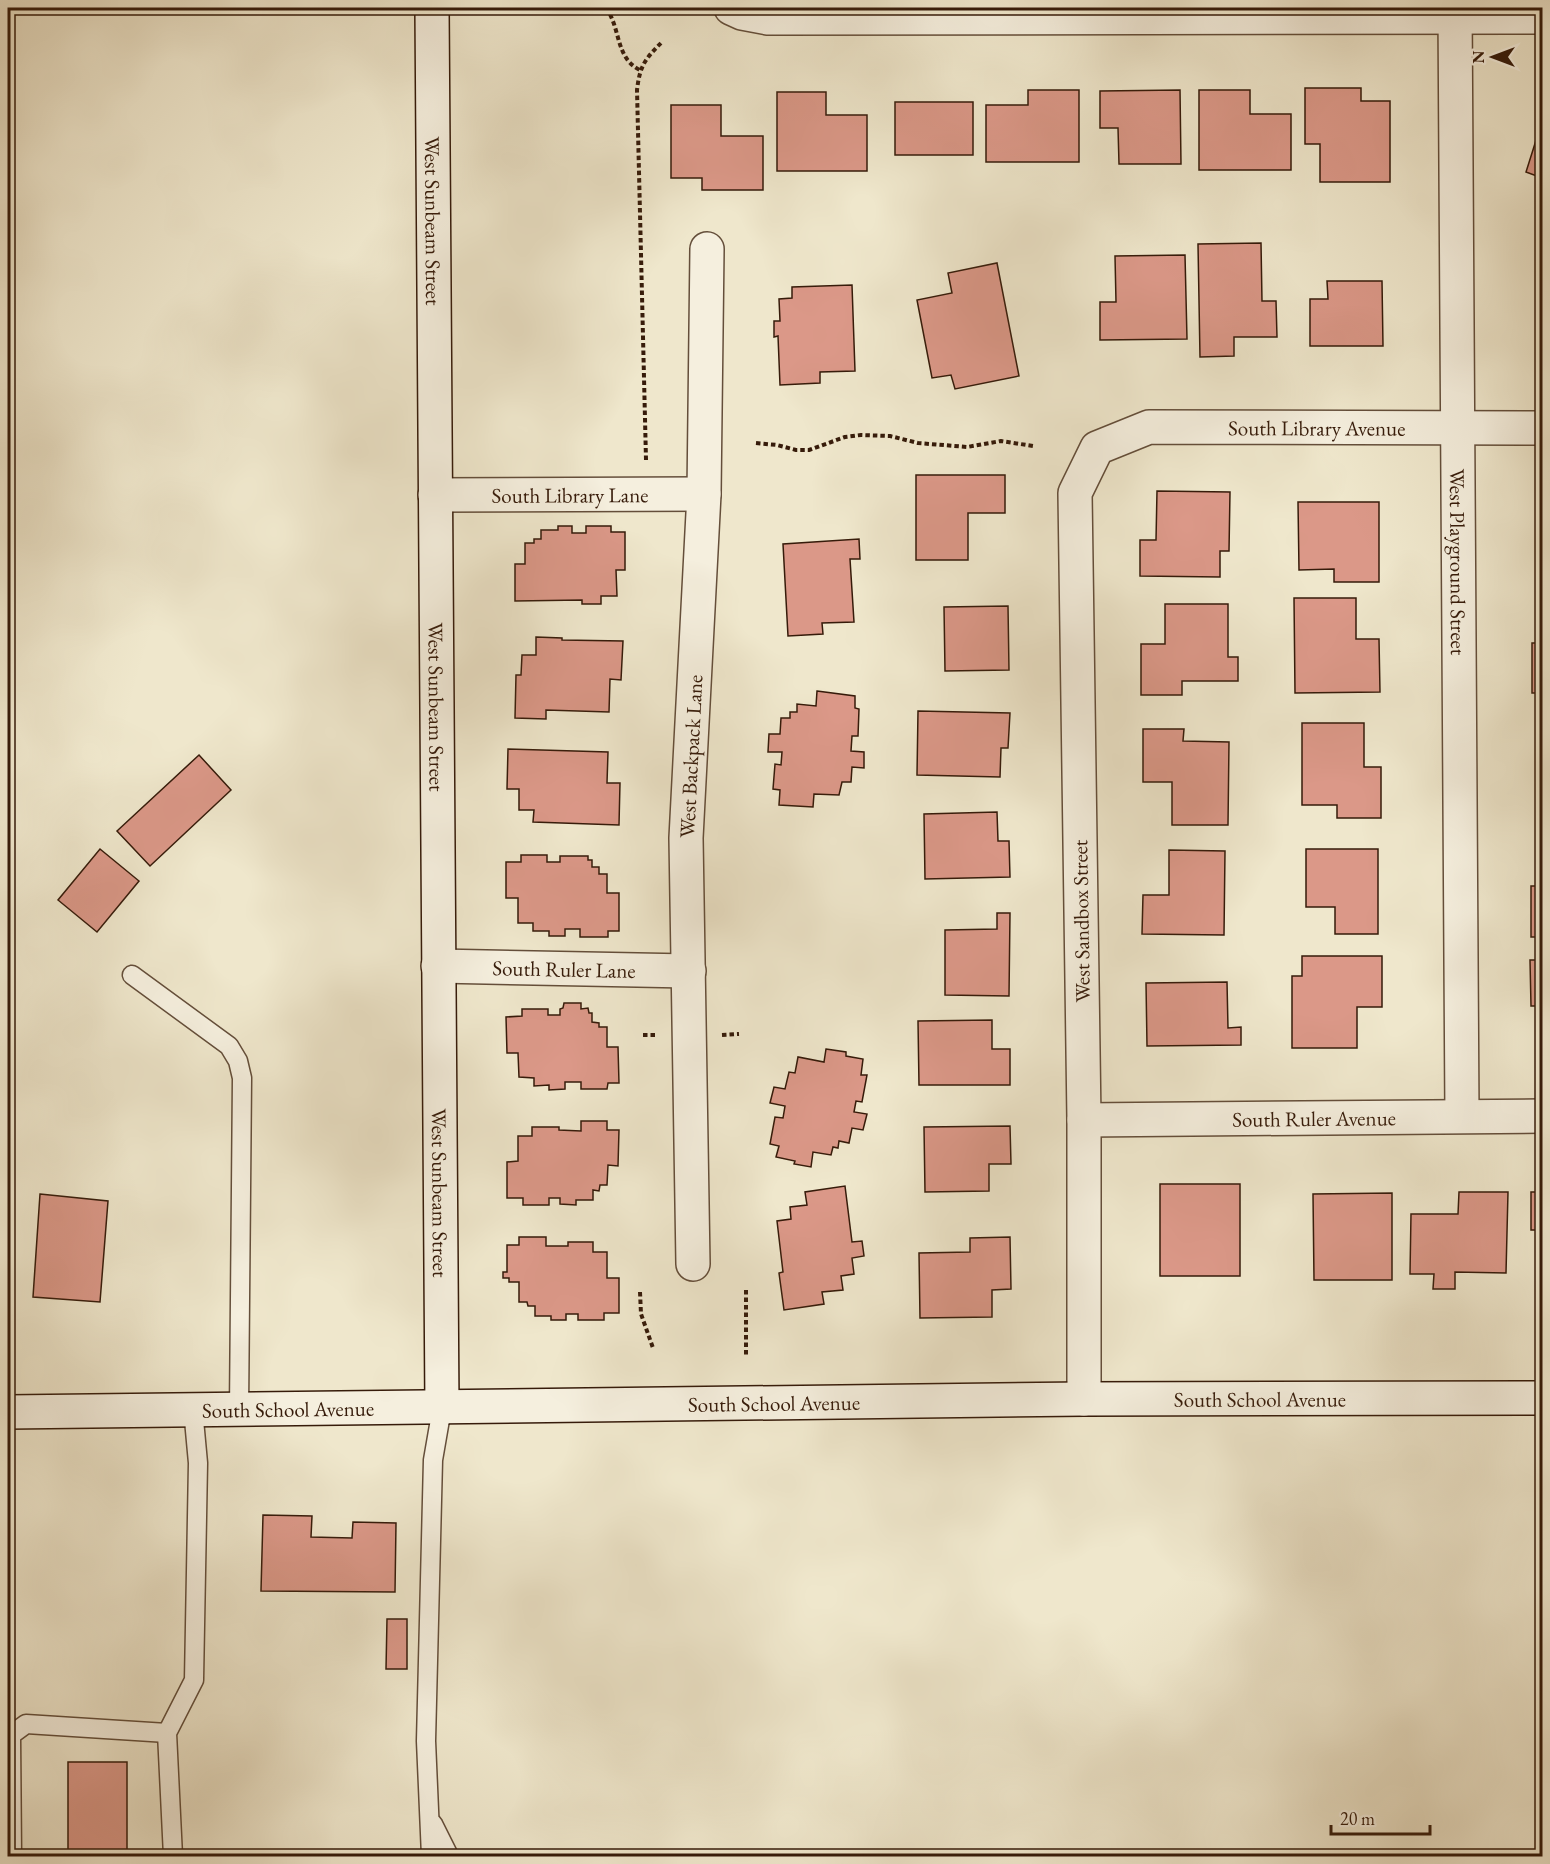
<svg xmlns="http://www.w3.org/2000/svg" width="1550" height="1864" font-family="'EB Garamond',serif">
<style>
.building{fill:#db9888;stroke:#361b0a;stroke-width:1.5}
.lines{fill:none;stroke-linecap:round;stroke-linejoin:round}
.lane-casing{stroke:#644e3a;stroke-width:21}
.street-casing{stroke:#644e3a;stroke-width:36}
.secondary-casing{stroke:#361b0a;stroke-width:36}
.path{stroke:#361b0a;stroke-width:4;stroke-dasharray:4.5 3;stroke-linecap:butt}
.lane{stroke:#f5efde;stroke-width:18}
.street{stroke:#f5efde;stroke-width:33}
.secondary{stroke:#f5efde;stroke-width:33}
.labels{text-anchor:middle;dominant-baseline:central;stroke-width:5;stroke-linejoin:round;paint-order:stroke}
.street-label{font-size:21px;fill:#361b0a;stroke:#f5efde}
</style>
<rect width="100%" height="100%" fill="#efe7cc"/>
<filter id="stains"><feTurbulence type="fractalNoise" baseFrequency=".00333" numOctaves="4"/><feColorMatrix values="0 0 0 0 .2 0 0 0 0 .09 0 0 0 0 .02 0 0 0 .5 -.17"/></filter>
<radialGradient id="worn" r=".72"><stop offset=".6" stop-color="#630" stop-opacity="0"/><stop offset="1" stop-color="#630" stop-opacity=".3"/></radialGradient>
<g class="building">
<polygon points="1305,88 1361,88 1361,101 1390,101 1390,182 1320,182 1320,144 1305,144"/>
<polygon points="1028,90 1079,90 1079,162 986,162 986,105 1028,105"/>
<polygon points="1180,90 1181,164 1119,164 1118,128 1100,128 1100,91"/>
<polygon points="1199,90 1250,90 1250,114 1291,114 1291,170 1199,170"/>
<polygon points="777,92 826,92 826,115 867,115 867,171 777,171"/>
<rect x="895" y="102" width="78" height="53"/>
<polygon points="671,105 721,105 721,136 763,136 763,190 702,190 702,178 671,178"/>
<polygon points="1538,134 1542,135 1542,178 1526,172"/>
<polygon points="1261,243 1262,301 1276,301 1277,337 1234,337 1234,356 1200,357 1198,244"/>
<polygon points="1185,255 1187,339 1100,340 1100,302 1116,302 1115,256"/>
<polygon points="997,263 1019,376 955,389 951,375 932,378 917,300 952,293 948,273"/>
<polygon points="1327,281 1382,281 1383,346 1310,346 1310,299 1328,299"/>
<polygon points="852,285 855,371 820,372 820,383 780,385 778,336 774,337 774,321 780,321 779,299 792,298 792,287"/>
<polygon points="916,475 1005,475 1005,513 968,513 968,560 916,560"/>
<polygon points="1157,491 1230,492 1229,551 1220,551 1220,577 1140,576 1140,540 1156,540"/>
<polygon points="1298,502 1379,502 1379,582 1334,582 1334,569 1299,570"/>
<polygon points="558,526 572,526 572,533 586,533 586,526 611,526 611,532 625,532 625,570 616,570 617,596 601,596 601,604 582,604 582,600 515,601 515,564 525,564 525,543 534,543 534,539 541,539 541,530 558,530"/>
<polygon points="859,539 860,559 850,559 854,622 822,623 823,634 788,636 783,544"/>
<polygon points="1294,598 1356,598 1356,639 1379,639 1380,692 1295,693"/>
<polygon points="1165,604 1228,604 1228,657 1238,657 1238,681 1182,681 1182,695 1141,695 1141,644 1165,644"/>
<polygon points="1008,606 1009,670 945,671 944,607"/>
<polygon points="536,637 562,638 562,640 623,641 621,680 610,679 609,712 546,710 546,719 515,718 516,675 521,675 522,655 536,655"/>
<rect x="1532" y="643" width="10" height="50"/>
<polygon points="817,691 855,696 855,708 859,709 858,736 852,736 851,751 864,752 864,768 852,767 851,782 842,782 839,795 814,794 813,807 779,805 780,790 773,789 775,764 781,765 782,752 768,752 769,734 780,734 781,718 790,718 790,712 797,712 797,704 816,706"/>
<polygon points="918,711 1010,713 1008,748 1001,748 1000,777 917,775"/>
<polygon points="1302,723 1364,723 1364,767 1381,767 1381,818 1337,818 1337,805 1302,805"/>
<rect x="1537" y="728" width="5" height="46"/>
<polygon points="1143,729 1184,729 1183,741 1229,742 1228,825 1172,825 1172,782 1143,782"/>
<polygon points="508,749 608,752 607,783 620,783 619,825 533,822 534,810 519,810 519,789 507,789"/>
<polygon points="199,755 231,790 150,866 117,831"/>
<polygon points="997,812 998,841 1009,841 1010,877 925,879 924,814"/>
<polygon points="100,849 139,881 97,932 58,900"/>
<polygon points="1306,849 1378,849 1378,934 1335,934 1335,907 1306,907"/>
<polygon points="1169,850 1225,851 1224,935 1142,934 1143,895 1169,895"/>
<polygon points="521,855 547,855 547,862 560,862 560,856 588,856 588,860 592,860 592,867 599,867 599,874 607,874 607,893 619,893 619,931 608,931 608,937 580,937 580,929 565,929 565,936 549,936 549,931 533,931 533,923 518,923 518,898 506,898 506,862 521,862"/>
<rect x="1531" y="886" width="11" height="51"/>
<polygon points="997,913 1010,913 1009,996 945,995 945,930 997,929"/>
<polygon points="1302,956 1382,956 1382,1007 1357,1007 1357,1048 1292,1048 1292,976 1302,976"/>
<polygon points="1530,960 1542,960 1542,1006 1531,1006"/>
<polygon points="1227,982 1228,1028 1241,1027 1241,1045 1147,1046 1146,983"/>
<polygon points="564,1003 581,1003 581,1009 588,1008 589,1013 592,1013 592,1022 599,1023 599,1027 607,1027 607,1047 618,1047 619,1083 608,1083 607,1089 581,1089 581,1082 565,1082 565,1089 549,1090 549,1085 534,1086 534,1078 519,1077 518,1053 507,1053 506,1017 522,1016 522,1009 548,1009 548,1015 560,1015 560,1009 563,1008"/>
<polygon points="992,1020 992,1049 1010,1049 1010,1085 919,1085 918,1021"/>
<polygon points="826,1049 846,1052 846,1056 863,1059 861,1075 867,1075 862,1102 856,1101 854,1112 867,1114 863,1130 852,1128 849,1143 839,1141 838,1148 833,1147 831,1155 813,1152 811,1167 794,1164 795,1161 776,1157 779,1146 770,1144 775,1117 783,1118 785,1106 770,1103 774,1087 785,1089 789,1072 795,1073 798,1057 824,1062"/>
<polygon points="581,1121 607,1121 607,1130 619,1130 618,1166 608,1165 607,1185 600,1185 599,1191 593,1190 593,1200 576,1200 576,1205 560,1204 560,1198 549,1198 549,1205 523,1205 523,1198 507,1198 507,1162 518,1161 518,1136 532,1136 532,1127 559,1127 559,1130 581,1131"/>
<polygon points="1010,1126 1011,1164 989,1164 989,1191 925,1192 924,1127"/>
<rect x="1160" y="1184" width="80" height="92"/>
<polygon points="845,1186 852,1242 862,1241 864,1256 852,1258 854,1274 841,1276 843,1290 822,1292 824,1304 784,1310 779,1273 783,1272 777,1221 791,1219 790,1207 807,1205 805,1192"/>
<polygon points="1459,1192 1508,1192 1506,1273 1455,1272 1455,1289 1433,1289 1434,1274 1410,1274 1411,1214 1458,1214"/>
<rect x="1531" y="1192" width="11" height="38"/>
<polygon points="1392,1193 1392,1280 1314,1280 1313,1194"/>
<polygon points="40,1194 108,1201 100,1302 33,1297"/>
<polygon points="519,1237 546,1237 546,1246 568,1246 568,1242 593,1242 593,1252 607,1252 607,1278 619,1278 619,1313 604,1313 604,1320 578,1320 578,1314 566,1314 566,1320 551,1320 551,1316 535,1316 535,1306 528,1306 527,1302 519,1302 519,1282 509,1282 509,1278 503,1278 503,1272 507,1272 507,1245 519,1245"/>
<polygon points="1010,1237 1011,1289 992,1290 992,1317 920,1318 919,1253 970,1252 970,1238"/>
<polygon points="263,1515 312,1516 311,1537 352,1538 353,1522 396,1523 395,1592 261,1591"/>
<polygon points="387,1619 407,1619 407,1669 386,1669"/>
<rect x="68" y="1762" width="59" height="94"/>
</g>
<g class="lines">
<g class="lane-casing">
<g id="lane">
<polyline points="132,975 229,1046 238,1061 242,1078 239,1410"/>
<polyline points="433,1824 449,1856"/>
<polyline points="12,1856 11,1735 26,1724 167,1733"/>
<polyline points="173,1856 167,1733 194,1680 198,1463 193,1409"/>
<polyline points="431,1856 426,1741 433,1460 442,1408"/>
</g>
</g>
<g class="street-casing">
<g id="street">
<polyline points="731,8 742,13 768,18 1542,17"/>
<path id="s1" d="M1455,8L1462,1116"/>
<path id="s2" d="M435,495L704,494"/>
<path id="s3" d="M438,966L689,971"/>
<path id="s4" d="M1084,1120L1542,1116"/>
<path id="s5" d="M693,1264L686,838L704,494L707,249"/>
<path id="s6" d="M1084,1399V1120L1075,493L1097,448L1149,427L1542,428"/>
</g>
</g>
<g class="secondary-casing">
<g id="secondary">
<path id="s7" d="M432,8L442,1408"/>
<path id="s8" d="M8,1412L1084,1399L1542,1398"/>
</g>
</g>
<g class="path">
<path d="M606,8C621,28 615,58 640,70"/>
<polyline points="756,443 777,445 796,450 809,450 845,437 861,435 890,436 918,443 967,447 1001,441 1033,446"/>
<path d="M646,460L637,90C640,65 645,59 663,41"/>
<polyline points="643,1035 656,1035"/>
<polyline points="722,1035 739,1034"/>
<polyline points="746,1290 746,1357"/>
<polyline points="640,1292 641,1314 653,1348"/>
</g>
<use href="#lane" class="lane"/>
<use href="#street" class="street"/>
<use href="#secondary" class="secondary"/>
</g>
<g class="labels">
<g class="street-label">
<text stroke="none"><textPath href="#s7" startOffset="213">West Sunbeam Street</textPath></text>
<text stroke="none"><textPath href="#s6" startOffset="1180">South Library Avenue</textPath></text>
<text stroke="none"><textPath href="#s2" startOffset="135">South Library Lane</textPath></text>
<text stroke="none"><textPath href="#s1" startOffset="554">West Playground Street</textPath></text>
<text stroke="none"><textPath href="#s7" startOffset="699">West Sunbeam Street</textPath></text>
<text stroke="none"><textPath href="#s5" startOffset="508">West Backpack Lane</textPath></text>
<text transform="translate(1081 921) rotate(-91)">West Sandbox Street</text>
<text stroke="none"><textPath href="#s3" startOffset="126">South Ruler Lane</textPath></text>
<text stroke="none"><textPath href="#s4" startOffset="230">South Ruler Avenue</textPath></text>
<text stroke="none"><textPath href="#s7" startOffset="1185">West Sunbeam Street</textPath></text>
<text stroke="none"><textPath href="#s8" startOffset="1252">South School Avenue</textPath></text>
<text stroke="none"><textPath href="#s8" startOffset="766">South School Avenue</textPath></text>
<text stroke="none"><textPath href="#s8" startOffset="280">South School Avenue</textPath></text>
</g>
</g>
<rect width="1550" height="1864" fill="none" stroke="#efe7cc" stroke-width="30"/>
<rect x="9" y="9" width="1532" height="1846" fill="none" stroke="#361b0a" stroke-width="3"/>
<rect x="15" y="15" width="1520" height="1834" fill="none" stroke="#361b0a" stroke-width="1.5"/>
<g transform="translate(1493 57) rotate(270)" stroke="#f5efde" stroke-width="4.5" paint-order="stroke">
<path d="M0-4.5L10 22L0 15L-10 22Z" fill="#361b0a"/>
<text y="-9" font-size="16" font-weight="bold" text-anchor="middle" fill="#361b0a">N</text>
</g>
<path d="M1331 1825v9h99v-9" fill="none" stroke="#361b0a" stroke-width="3"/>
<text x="1340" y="1825" font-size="18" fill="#361b0a" stroke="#f5efde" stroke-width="4.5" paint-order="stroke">20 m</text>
<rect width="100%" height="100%" filter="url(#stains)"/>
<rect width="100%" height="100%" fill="url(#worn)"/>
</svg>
